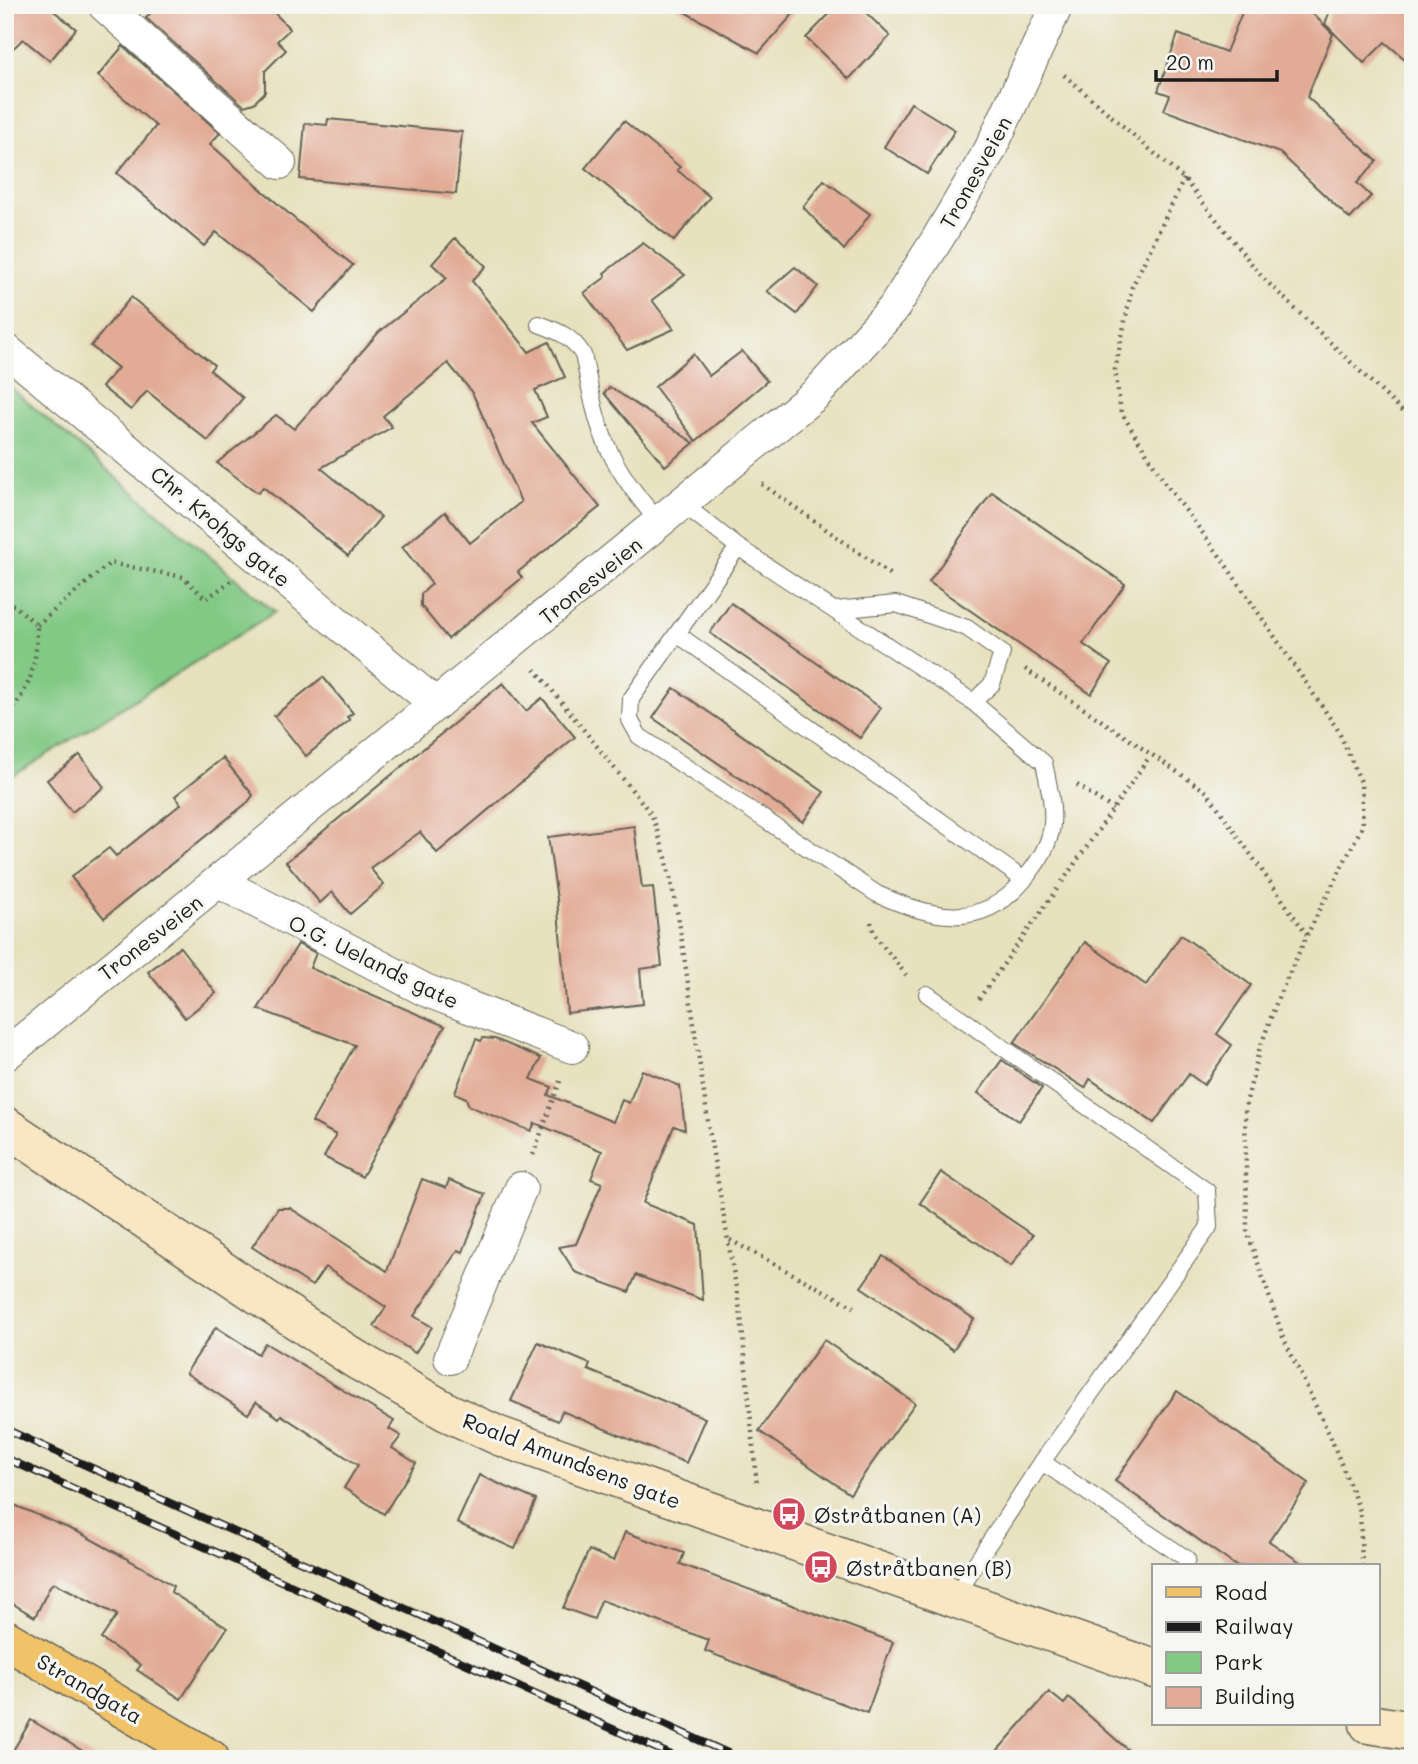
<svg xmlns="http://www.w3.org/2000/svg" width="1418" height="1764" font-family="Mali,sans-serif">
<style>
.green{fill:#81c984;stroke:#4e7250;stroke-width:2}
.building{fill:#e2ab95}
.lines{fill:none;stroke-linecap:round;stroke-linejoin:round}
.lane-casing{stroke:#636155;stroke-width:18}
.street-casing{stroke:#636155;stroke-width:34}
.secondary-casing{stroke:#636155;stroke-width:41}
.primary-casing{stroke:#636155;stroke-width:41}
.path{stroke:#636155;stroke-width:4.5;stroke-dasharray:2 5;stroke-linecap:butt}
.lane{stroke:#fff;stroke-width:16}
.street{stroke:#fff;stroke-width:32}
.secondary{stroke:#f9e7c3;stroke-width:38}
.primary{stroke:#f1c369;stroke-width:38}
.rail-casing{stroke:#1c1c1c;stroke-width:8}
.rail{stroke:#f6f6f2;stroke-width:5;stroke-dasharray:16;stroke-linecap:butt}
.labels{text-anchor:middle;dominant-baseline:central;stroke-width:6;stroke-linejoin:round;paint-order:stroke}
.street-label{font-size:21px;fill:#1c1c1c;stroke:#f6f6f2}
.poi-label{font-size:21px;fill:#1c1c1c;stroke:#f6f6f2;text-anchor:start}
</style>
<rect width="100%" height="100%" fill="#f6f6f2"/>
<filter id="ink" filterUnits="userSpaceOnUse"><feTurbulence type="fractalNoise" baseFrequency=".0143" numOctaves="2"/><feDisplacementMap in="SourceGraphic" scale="14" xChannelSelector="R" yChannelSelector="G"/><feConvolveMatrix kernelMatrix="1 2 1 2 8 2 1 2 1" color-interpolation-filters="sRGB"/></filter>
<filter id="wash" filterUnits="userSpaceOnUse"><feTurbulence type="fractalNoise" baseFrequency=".00686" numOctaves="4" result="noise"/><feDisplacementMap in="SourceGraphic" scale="28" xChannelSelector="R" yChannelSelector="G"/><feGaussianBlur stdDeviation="1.57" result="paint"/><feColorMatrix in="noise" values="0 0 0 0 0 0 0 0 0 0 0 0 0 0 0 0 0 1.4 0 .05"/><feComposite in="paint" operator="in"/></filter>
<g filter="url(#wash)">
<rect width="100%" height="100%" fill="#e7e1be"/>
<polygon class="green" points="5,383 275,612 5,781"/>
<g id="blocks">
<g class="building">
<polygon points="5,5 59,5 54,11 76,29 50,61 23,39 5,56"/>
<polygon points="157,5 267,5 290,29 277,41 286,50 265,71 265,92 254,103 244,106 146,18"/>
<polygon points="672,5 801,5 759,53"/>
<polygon points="838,5 858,5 890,36 849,79 806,38"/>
<polygon points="1245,5 1304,5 1333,34 1307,97 1377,161 1357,183 1371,196 1350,219 1280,153 1164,110 1170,95 1158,91 1178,34 1226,52"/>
<polygon points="1332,5 1413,5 1413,66 1385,42 1364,63 1325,24"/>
<polygon points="123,46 220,133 210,144 296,220 353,265 314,312 216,232 204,246 117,173 156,126 98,76"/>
<polygon points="911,103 955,130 927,174 884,147"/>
<polygon points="328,119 462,132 456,194 300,179 305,123 327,125"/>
<polygon points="624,121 680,167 677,170 710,197 674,241 585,168"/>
<polygon points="824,180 870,214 844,250 803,207"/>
<polygon points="455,238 486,266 472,281 529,352 549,342 565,377 535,390 547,417 532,423 600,507 518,572 522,578 448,639 421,606 421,594 432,584 402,547 445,512 470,543 521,502 472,392 448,363 383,416 392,427 321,468 381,517 348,556 263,487 258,493 217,463 276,415 294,429 379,332 447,278 432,264"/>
<polygon points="643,243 685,275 652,300 674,329 627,350 584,293 606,277 604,273"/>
<polygon points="795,267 818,286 797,314 767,291"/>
<polygon points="131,297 214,365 210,370 243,398 208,441 147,391 131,410 102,387 118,368 91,346"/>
<polygon points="742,351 767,381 696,441 655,387 693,354 709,376"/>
<polygon points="610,387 694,443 665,466 604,393"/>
<polygon points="992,492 1125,584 1083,644 1111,664 1091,694 929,582"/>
<polygon points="731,603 881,708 860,738 710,633"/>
<polygon points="323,677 353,713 347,717 350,720 306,756 274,716"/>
<polygon points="503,683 526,711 542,698 575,737 437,853 420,832 370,868 384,885 350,914 332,892 320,903 286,862"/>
<polygon points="674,688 824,792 803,822 653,718"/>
<polygon points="80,755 104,787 72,812 47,780"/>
<polygon points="223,758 253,795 248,802 104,918 71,877 109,848 116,856 181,804 175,796"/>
<polygon points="634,826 642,888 653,887 662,966 640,969 643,1004 567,1013 557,899 548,837"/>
<polygon points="1181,935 1251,985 1217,1034 1232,1045 1204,1085 1189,1074 1154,1123 1090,1079 1085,1088 1014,1043 1085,942 1146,985"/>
<polygon points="298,944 316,953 310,968 445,1026 362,1177 324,1157 336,1135 312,1122 355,1045 258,1009"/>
<polygon points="180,947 216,993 185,1018 148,972"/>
<polygon points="483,1038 495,1039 541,1058 531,1079 552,1087 548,1095 613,1122 622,1100 629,1103 642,1070 680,1086 685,1130 674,1126 643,1203 698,1225 703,1300 636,1275 629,1292 575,1272 559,1247 576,1244 602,1183 591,1179 602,1151 535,1123 531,1131 469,1106 466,1098 455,1093 476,1039 481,1041"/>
<polygon points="1002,1060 1042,1088 1019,1121 978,1093"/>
<polygon points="941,1172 1033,1235 1011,1266 920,1203"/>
<polygon points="422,1179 446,1188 449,1180 485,1194 463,1252 458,1250 414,1316 432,1327 415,1353 374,1326 386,1307 325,1267 312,1286 252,1247 278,1208 290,1208 387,1271"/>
<polygon points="883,1256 974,1319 953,1350 861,1287"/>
<polygon points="216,1327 258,1354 265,1343 394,1421 389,1429 401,1436 392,1448 416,1463 384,1514 344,1488 358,1465 281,1415 279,1418 256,1402 248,1414 186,1373"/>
<polygon points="824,1340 915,1403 850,1494 759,1431"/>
<polygon points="538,1342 590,1364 588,1370 705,1418 686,1463 562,1411 558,1421 511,1401"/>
<polygon points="1177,1391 1309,1483 1269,1541 1306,1566 1236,1566 1115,1481"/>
<polygon points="479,1475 536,1500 515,1549 457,1523"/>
<polygon points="5,1501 82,1534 151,1572 173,1586 171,1592 227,1628 181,1699 137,1670 141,1665 101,1639 117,1615 55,1583 50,1586 35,1617 5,1599"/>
<polygon points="625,1532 684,1553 680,1564 893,1642 867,1713 705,1651 709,1640 601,1600 594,1619 563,1608 589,1550 614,1561"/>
<polygon points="1049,1692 1064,1704 1069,1698 1138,1759 990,1759"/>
<polygon points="31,1720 96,1759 8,1759"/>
</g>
</g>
</g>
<g filter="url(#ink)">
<use href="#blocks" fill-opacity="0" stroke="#636155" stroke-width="2"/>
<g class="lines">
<g class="lane-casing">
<g id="lane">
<path d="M539,324C558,331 573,337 583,355C589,380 592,406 601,430C612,464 636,496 660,523"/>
<path d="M683,504L738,547L973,702L1044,763C1056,818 1060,837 1022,882C980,932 930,917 877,894L639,736L630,720L631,699L738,547"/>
<polyline points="836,610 896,604 967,628 1002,653 992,684 973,702"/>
<polyline points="677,634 1024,880"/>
<polyline points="927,994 1207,1191 1209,1227 1042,1462 970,1572 957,1599"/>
<polyline points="1042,1462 1187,1559"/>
</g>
</g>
<g class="street-casing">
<g id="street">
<polyline points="104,5 280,163"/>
<polyline points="5,349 436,704"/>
<polyline points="219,882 425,990 572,1047"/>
<polyline points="5,1055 816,394 893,309 938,238 990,150 1057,5"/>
<polyline points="450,1358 521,1188"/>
</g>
</g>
<g class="secondary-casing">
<g id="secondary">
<polyline points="5,1126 355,1359 447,1412 499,1436 1154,1669"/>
<polyline points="1369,1724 1413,1731"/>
</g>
</g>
<g class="primary-casing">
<polyline id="primary" points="5,1639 210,1759"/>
</g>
<g class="path">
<polyline points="1064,75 1184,179 1262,277 1413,422"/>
<polyline points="1184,179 1132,287 1115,370 1121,412 1165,483 1217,552 1338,730 1361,782 1363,825 1307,935"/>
<polyline points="762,484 892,576"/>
<path d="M5,604L14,605L37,625C37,665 31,688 5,719"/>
<polyline points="37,625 110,563 183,577 206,599 231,581"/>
<polyline points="535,669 652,815 666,858 679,921 711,1142 741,1316 757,1485"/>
<polyline points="1025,669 1207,792 1307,935 1278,998 1259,1051 1245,1108 1247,1231 1283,1337 1330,1436 1360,1511 1362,1566"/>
<polyline points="1077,785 1113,809"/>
<polyline points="1062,882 1150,756"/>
<polyline points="871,922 874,934 906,975"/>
<polyline points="979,999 1057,889"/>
<polyline points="533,1155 560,1081"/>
<polyline points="730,1240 854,1307"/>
</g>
<use href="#lane" class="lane"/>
<use href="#street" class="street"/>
<use href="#secondary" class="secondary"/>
<use href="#primary" class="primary"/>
<g class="rail-casing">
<g id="rail">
<polyline points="5,1429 741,1759"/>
<polyline points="5,1458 680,1759"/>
</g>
</g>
<use href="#rail" class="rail"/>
</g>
</g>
<defs>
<g id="bus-disc" transform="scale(1.75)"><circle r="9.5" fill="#d1495b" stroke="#f6f6f2"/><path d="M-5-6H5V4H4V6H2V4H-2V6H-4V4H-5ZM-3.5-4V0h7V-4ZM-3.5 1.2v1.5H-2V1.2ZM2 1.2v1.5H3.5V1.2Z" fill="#fff"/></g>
</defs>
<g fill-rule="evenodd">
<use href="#bus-disc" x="789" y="1514"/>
<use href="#bus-disc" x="821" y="1567"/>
</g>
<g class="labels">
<g class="street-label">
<text transform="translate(975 172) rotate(-61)">Tronesveien</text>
<text transform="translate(221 526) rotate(40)">Chr. Krohgs gate</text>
<text transform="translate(590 580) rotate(-39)">Tronesveien</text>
<text transform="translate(150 937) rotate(-38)">Tronesveien</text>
<text transform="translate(374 961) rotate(26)">O.G. Uelands gate</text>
<text transform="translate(572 1460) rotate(21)">Roald Amundsens gate</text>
<text transform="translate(90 1688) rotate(30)">Strandgata</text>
</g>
<g class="poi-label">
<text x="814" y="1514">Østråtbanen (A)</text>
<text x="846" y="1567">Østråtbanen (B)</text>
</g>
</g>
<rect width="1418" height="1764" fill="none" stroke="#f6f6f2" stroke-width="28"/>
<rect x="1152" y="1564" width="228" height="161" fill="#f6f6f2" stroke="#9f9f9c" stroke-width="2"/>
<rect x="1166" y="1587" width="35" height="10" fill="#f1c369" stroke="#9f9f9c" stroke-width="2"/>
<text x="1215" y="1600" font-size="21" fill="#1c1c1c">Road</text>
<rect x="1166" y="1622" width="35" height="10" fill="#1c1c1c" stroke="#9f9f9c" stroke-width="2"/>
<text x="1215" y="1634" font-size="21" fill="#1c1c1c">Railway</text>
<rect x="1166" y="1652" width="35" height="21" fill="#81c984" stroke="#9f9f9c" stroke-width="2"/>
<text x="1215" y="1670" font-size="21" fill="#1c1c1c">Park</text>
<rect x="1166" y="1687" width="35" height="21" fill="#e2ab95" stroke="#9f9f9c" stroke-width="2"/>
<text x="1215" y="1704" font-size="21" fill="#1c1c1c">Building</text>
<path d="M1156 70v10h121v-10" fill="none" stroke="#1c1c1c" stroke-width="3.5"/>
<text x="1166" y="70" font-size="21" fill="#1c1c1c" stroke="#f6f6f2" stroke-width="5" paint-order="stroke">20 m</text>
</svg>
